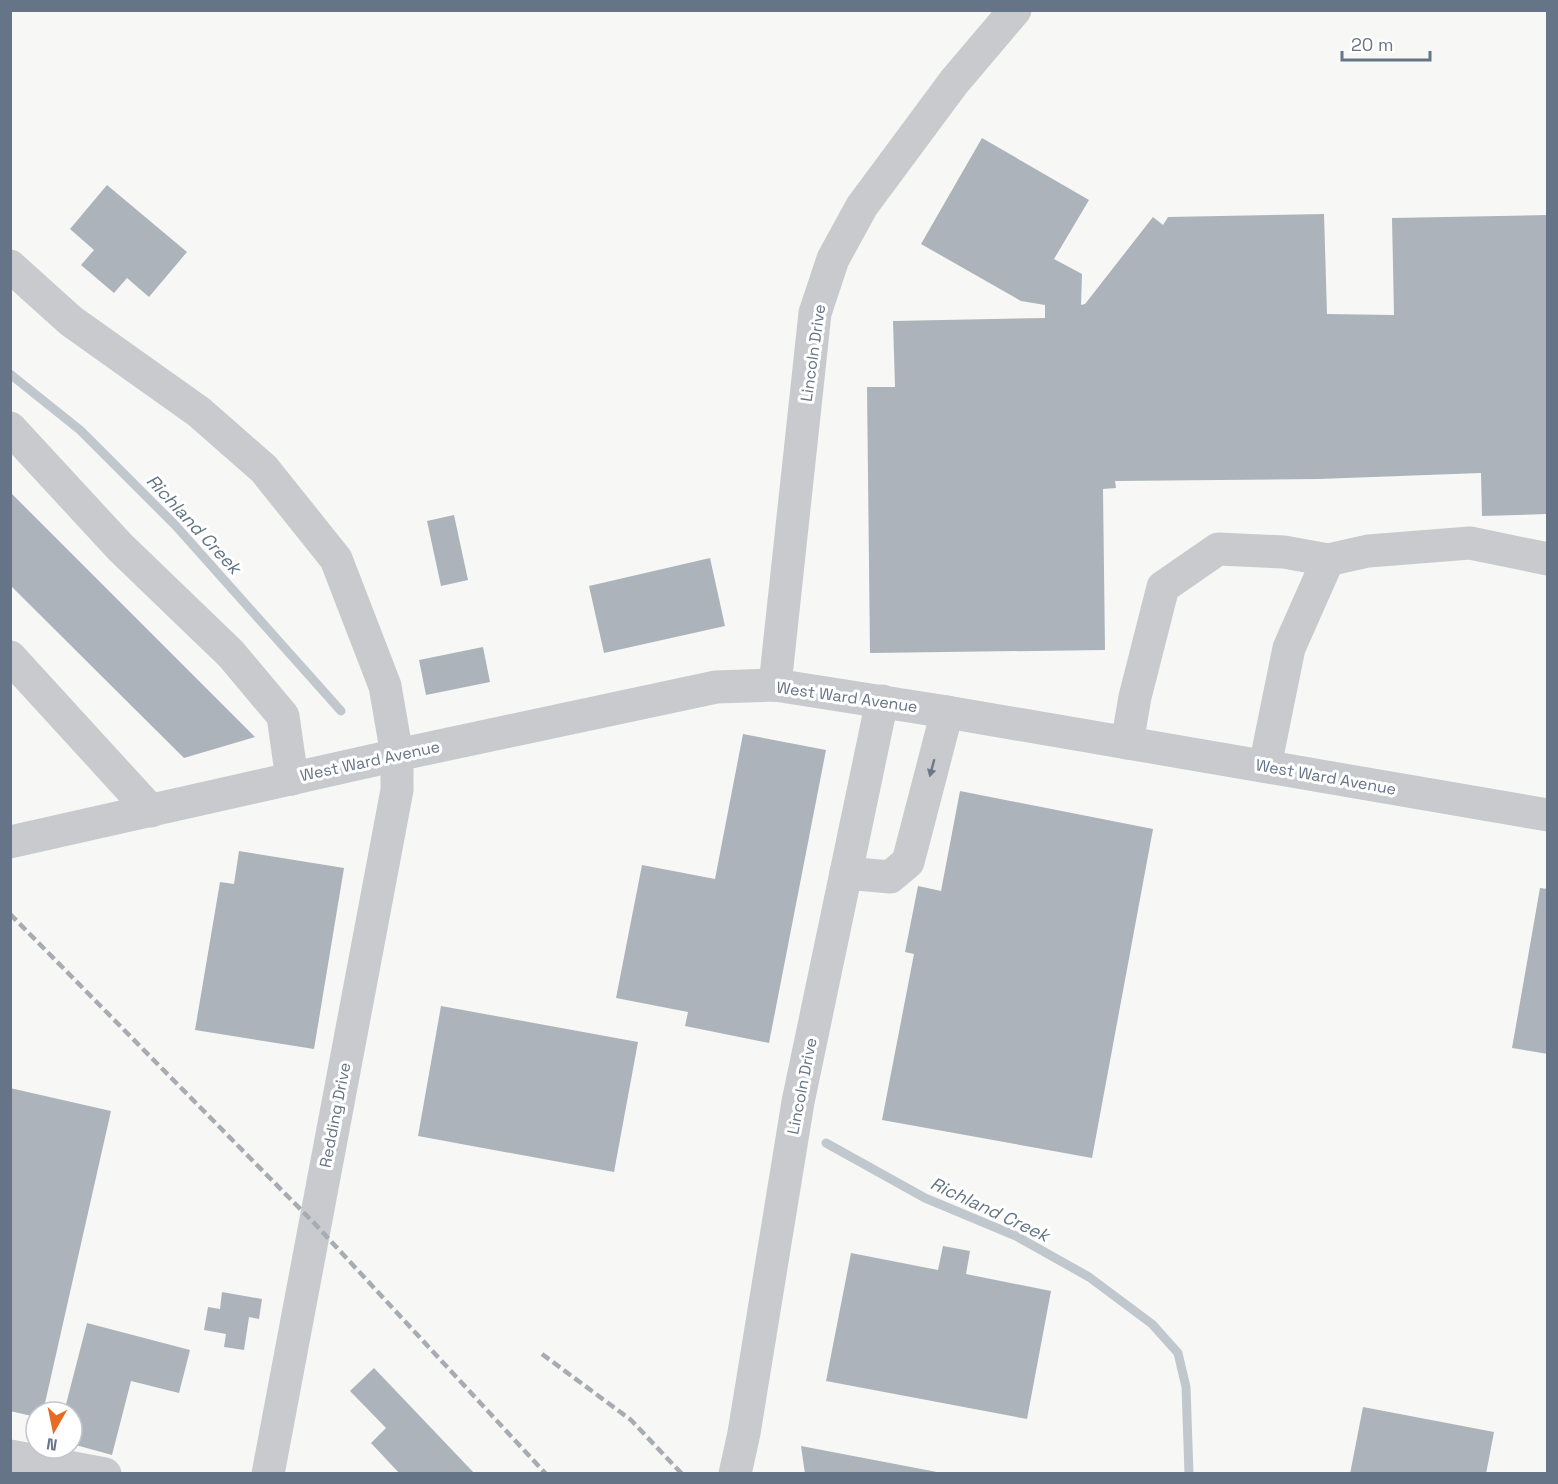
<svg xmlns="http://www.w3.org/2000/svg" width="1558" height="1484" font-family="'Space Grotesk',sans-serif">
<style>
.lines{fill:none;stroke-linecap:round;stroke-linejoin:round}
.stream{stroke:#c0c8ce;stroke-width:9}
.building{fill:#acb3ba}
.minor{stroke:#c8cace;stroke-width:33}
.rail{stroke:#a7acb3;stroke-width:4.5;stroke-dasharray:9 4.5;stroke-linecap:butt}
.oneway{fill:#6b788b}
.labels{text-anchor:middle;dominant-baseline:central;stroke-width:6;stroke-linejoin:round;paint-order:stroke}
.street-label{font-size:16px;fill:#667487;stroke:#fff}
.water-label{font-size:18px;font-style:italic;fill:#627583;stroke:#fff}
</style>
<rect width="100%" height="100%" fill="#f7f8f5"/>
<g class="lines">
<g class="stream">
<polyline points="10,374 80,430 176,526 341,711"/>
<polyline points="826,1143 925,1198 1016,1236 1089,1277 1152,1324 1178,1353 1186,1387 1189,1474"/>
</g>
</g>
<g class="building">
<polygon points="982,138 1089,200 1054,259 1082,274 1081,305 1085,304 1153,217 1163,225 1168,217 1324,214 1327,314 1394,315 1392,218 1548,215 1548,514 1482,516 1481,473 1319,479 1115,481 1116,488 1103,489 1105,650 870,653 867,387 895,387 893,321 1045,318 1045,305 1021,301 921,244"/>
<polygon points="107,185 187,252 149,297 127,278 114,293 81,265 94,250 70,229"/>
<polygon points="10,492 255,737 184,758 10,585"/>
<polygon points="454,515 468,580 441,586 427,521"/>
<polygon points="710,558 725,626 604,653 589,586"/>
<polygon points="483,647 490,682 426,695 419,660"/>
<polygon points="743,734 826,750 769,1043 685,1026 688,1012 616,998 642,865 715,879"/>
<polygon points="960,791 1153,829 1092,1158 882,1120 914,954 905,952 918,886 941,891"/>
<polygon points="239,851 344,868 314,1049 195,1030 220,882 234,884"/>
<polygon points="1540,888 1548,889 1548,1054 1512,1048"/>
<polygon points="441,1006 638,1042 614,1172 418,1136"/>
<polygon points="10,1088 111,1111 43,1412 36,1412 36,1417 10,1411"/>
<polygon points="943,1246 970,1251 966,1274 1051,1291 1027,1419 826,1381 851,1253 938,1270"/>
<polygon points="222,1292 262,1299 259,1319 249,1317 244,1350 224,1347 226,1334 204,1330 208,1307 220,1309"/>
<polygon points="87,1323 190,1350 179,1393 131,1381 112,1455 72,1444 72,1412 64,1412"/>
<polygon points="374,1368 475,1474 400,1474 371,1443 386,1428 350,1391"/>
<polygon points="1363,1407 1494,1432 1486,1474 1350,1474"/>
<polygon points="801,1446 937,1472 936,1474 805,1474"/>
</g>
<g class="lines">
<g class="minor">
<polyline points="10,266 71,321 199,412 264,469 336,559 385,686 397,755 397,790 268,1474"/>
<polyline points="10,428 120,547 231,654 283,716 292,779"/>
<polyline points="10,657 151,811"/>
<polyline points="775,685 815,313 833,259 862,206 954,82 1015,10"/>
<polyline points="1127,743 1135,697 1163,587 1218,549 1284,552 1328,560"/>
<polyline points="1265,766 1289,648 1328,560 1368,551 1470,543 1548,559"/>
<polyline points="10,842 397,755 716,687 775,685 947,712 1548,815"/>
<polyline points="846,873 890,877 908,862 947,712"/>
<polyline points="10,1456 105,1474"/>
<polyline points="735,1474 744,1433 798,1102 882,701"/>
</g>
<g class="rail">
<polyline points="10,914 315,1224 546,1474"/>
<polyline points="542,1354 631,1420 682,1474"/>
</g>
</g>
<defs><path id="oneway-solid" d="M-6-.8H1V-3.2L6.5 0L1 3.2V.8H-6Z" transform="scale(1.5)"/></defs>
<use class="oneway" href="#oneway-solid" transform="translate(932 768) rotate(105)"/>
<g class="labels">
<g class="street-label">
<text transform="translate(813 353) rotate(-82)">Lincoln Drive</text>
<text transform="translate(847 697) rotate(8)">West Ward Avenue</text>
<text transform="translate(370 761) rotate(-12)">West Ward Avenue</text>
<text transform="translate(1326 777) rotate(10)">West Ward Avenue</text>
<text transform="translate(802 1086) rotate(-79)">Lincoln Drive</text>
<text transform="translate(335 1115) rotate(-79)">Redding Drive</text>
</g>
<g class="water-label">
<text transform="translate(194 524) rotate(47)">Richland Creek</text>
<text transform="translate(990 1209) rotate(25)">Richland Creek</text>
</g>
</g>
<rect width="1558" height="1484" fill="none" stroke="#667487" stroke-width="24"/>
<g transform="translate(54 1430) rotate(189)"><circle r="28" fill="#ffffff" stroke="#c2c7cf" stroke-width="1.5"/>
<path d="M0-4.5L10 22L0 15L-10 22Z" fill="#e86b24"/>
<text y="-9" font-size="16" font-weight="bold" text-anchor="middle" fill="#667487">N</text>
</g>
<path d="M1342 51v9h88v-9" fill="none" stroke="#667487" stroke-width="3"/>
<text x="1351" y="51" font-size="18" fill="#667487" stroke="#ffffff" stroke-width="4.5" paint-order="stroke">20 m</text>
</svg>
